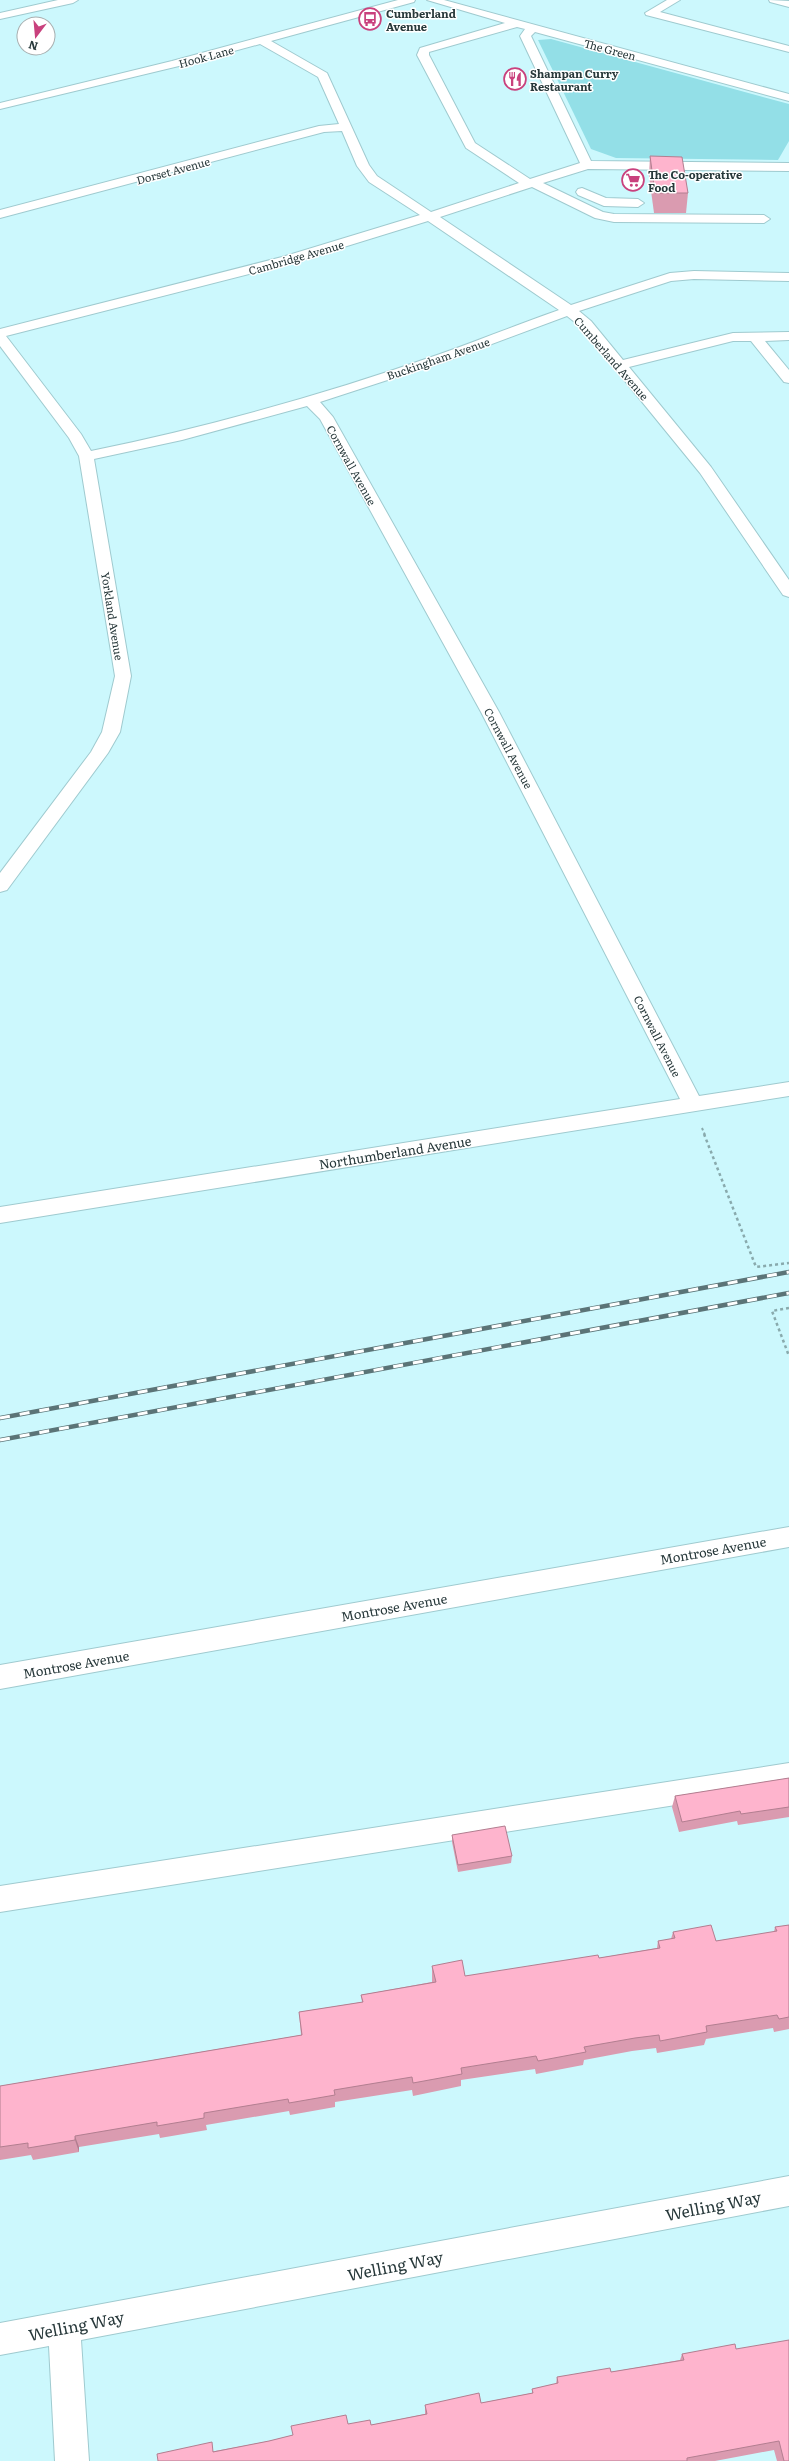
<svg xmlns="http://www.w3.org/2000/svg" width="789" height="2461" font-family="Literata,serif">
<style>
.green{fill:#93dfe7}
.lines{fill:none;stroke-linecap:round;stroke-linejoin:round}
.minor-casing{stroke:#9fcacf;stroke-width:2}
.path-far1{stroke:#89aaad;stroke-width:2;stroke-dasharray:2.5 2.5;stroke-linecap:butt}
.path{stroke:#89aaad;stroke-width:2.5;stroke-dasharray:3 3;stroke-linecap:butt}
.minor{fill:#fff;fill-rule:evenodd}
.rail-casing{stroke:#5b7477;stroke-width:4.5}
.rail{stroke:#fff;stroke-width:3;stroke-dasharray:10;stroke-linecap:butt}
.wall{fill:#da9bb0}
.shaded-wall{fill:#b27e90}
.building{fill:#feb4cd;stroke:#b27e90}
.labels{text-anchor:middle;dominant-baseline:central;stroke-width:3;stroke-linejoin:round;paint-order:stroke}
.far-poi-label{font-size:11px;font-weight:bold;fill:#27383a;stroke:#fff;text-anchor:start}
.far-street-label{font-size:11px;fill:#27383a;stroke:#fff}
.street-label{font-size:13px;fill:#27383a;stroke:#fff}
.near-street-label{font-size:16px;fill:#27383a;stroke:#fff}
</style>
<rect width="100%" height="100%" fill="#ccf8fd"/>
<polygon class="green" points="551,39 789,104 789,141 778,160 616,158 591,149 538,40"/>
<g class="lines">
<g class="minor-casing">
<g id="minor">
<polygon points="58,0 78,0 73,3 0,19 0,13"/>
<path d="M398,0H415L414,2L271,41L327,73L369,165L377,176L431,212L519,183L466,148L417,55L420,48L505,23L427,0H444L789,94V101L535,32L531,36L591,161L789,163V171L588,169L543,183L603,212L614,214L764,215L770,219L764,223L614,222L595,218L532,187L440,217L571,305L670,273L694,271L789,273V281L694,279L671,281L579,311L591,321L623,360L733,333L789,332V340L765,341L789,370V383L784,382L751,341H733L629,367L711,467L789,580V597L783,595L700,473L581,327L567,316L449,360L320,402L333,417L499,712L699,1096L789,1082V1096L0,1223V1207L680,1099L481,712L320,419L307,406L182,440L94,459L131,676L120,732L108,753L7,890L0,892V873L91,752L102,732L115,676L79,456L69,438L0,346V329L282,257L420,215L369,182L357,166L342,131L324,132L0,218V210L319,126L339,124L318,77L260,44L179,66L0,109V103L172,61ZM517,27L525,29L520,36L580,163L530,179L475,143L429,55V52ZM428,221L559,310C519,324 480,340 440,354C326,394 209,427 91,451L81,434L6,336L292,263Z"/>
<polygon points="667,0 680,0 660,12 789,46 789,52 646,15 645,13"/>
<polygon points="769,0 789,1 789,7 770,2"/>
<polygon points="582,188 606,198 638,199 644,203 638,207 604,206 578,195 576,192 578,189"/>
<polygon points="789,1527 789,1547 0,1689 0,1665"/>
<polygon points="789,1763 789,1787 0,1912 0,1886"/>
<polygon points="789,2176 789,2206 81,2340 89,2461 55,2461 49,2346 0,2355 0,2323"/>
</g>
</g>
<polyline class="path-far1" points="702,1128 705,1135"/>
<g class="path">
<polyline points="704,1134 756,1267 789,1263"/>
<polyline points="789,1308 772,1311 789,1356"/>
</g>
<use href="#minor" class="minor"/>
<g class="rail-casing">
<g id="rail">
<polyline points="0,1418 789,1272"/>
<polyline points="0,1440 789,1293"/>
</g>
</g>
<use href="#rail" class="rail"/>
</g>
<g class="wall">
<polygon points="650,156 688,193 686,213 654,213 649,176"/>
<polygon points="789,1778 789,1817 738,1825 737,1821 679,1832 672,1807 675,1796"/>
<polygon points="452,1835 512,1856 511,1863 458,1872 452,1842"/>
<polygon points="789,1925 789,2029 774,2032 773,2028 706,2039 704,2045 657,2053 656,2048 632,2051 584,2060 583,2065 536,2074 535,2069 461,2080 461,2086 413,2096 412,2090 335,2102 335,2107 290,2115 289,2111 206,2125 207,2130 160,2138 159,2134 79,2147 79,2152 33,2160 31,2155 0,2160 0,2086 301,2035 299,2012 362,2002 361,1995 432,1982 432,1966 465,1976 599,1958 657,1948 658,1941 671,1939 673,1932 716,1941 774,1932 775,1927"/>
<polygon points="736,2349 789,2461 777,2461 774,2450 715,2461 158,2461 215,2451 269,2441 348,2424 371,2425 425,2414 425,2405 481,2403 532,2393 532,2389 556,2384 557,2377 611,2372 680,2360 682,2354"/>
</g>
<polygon class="shaded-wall" points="75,2136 79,2147 79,2152 75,2140"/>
<g class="building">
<polygon points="650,156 682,157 688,193 655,193"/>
<polygon points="789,1778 789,1807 741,1814 740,1811 682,1822 675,1796"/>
<polygon points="505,1826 512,1856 458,1865 452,1835"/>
<polygon points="711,1925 716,1941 777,1931 775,1927 789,1925 789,2017 779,2019 777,2015 706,2026 707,2032 660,2041 659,2035 635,2038 584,2047 586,2052 538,2061 536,2056 461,2068 462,2074 413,2083 412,2077 334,2090 335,2095 289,2103 288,2099 204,2113 204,2118 157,2126 157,2122 75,2136 75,2140 52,2144 28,2148 28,2143 0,2147 0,2086 302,2035 299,2012 363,2002 361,1995 436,1982 432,1966 462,1960 465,1976 598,1955 599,1958 660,1948 658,1941 675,1938 673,1932"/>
<polygon points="789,2340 789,2461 784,2461 779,2441 687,2458 687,2461 158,2461 157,2454 212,2442 213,2452 269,2441 293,2435 291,2426 346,2415 348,2424 370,2420 371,2425 427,2414 425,2405 479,2393 481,2403 533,2393 532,2389 558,2383 557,2377 610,2368 611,2372 684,2360 682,2354 735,2344 736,2349"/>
</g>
<defs>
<g id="bus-ring" transform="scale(1.15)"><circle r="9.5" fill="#fff" stroke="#c9417d" stroke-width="1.5"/><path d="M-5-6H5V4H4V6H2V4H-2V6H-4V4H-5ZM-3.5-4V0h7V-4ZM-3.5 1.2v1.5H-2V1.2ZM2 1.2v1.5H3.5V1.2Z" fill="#c9417d"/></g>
<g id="restaurant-ring" transform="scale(1.15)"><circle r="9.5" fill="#fff" stroke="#c9417d" stroke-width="1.5"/><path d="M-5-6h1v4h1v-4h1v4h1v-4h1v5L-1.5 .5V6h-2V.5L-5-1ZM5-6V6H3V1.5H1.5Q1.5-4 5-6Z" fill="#c9417d"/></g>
<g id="supermarket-ring" transform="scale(1.15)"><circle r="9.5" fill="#fff" stroke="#c9417d" stroke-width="1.5"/><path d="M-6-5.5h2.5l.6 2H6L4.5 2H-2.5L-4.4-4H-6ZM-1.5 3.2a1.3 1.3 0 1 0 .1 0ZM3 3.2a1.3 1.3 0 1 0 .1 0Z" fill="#c9417d"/></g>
</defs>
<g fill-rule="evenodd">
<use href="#bus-ring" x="370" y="19"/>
<use href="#restaurant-ring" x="515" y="79"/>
<use href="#supermarket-ring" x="633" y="180"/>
</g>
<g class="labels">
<g class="far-poi-label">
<text x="386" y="13">Cumberland<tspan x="386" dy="13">Avenue</tspan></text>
<text x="530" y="73">Shampan Curry<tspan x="530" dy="13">Restaurant</tspan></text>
<text x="648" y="174">The Co-operative<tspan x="648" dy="13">Food</tspan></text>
</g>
<g class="far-street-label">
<text transform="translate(610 49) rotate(15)">The Green</text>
<text transform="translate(206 56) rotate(-15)">Hook Lane</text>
<text transform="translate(173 170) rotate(-15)">Dorset Avenue</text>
<text transform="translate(296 257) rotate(-16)">Cambridge Avenue</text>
<text transform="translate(438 358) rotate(-19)">Buckingham Avenue</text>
<text transform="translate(612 358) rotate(49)">Cumberland Avenue</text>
<text transform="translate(352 465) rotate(61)">Cornwall Avenue</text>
<text transform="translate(113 616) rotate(81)">Yorkland Avenue</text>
<text transform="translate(509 748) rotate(62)">Cornwall Avenue</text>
<text transform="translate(658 1036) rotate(63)">Cornwall Avenue</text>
</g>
<g class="street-label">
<text transform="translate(395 1152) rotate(-9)">Northumberland Avenue</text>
<text transform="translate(713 1550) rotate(-10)">Montrose Avenue</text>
<text transform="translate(394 1607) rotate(-10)">Montrose Avenue</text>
<text transform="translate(76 1664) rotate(-10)">Montrose Avenue</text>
</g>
<g class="near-street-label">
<text transform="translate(713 2205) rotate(-11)">Welling Way</text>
<text transform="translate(395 2265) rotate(-11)">Welling Way</text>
<text transform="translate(76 2325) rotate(-11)">Welling Way</text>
</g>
</g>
<g transform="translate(36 36) rotate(196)"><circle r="19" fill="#ffffff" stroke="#a9afb0"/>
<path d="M0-3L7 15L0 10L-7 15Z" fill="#c9417d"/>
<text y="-6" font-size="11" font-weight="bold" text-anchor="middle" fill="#27383a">N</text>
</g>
</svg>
